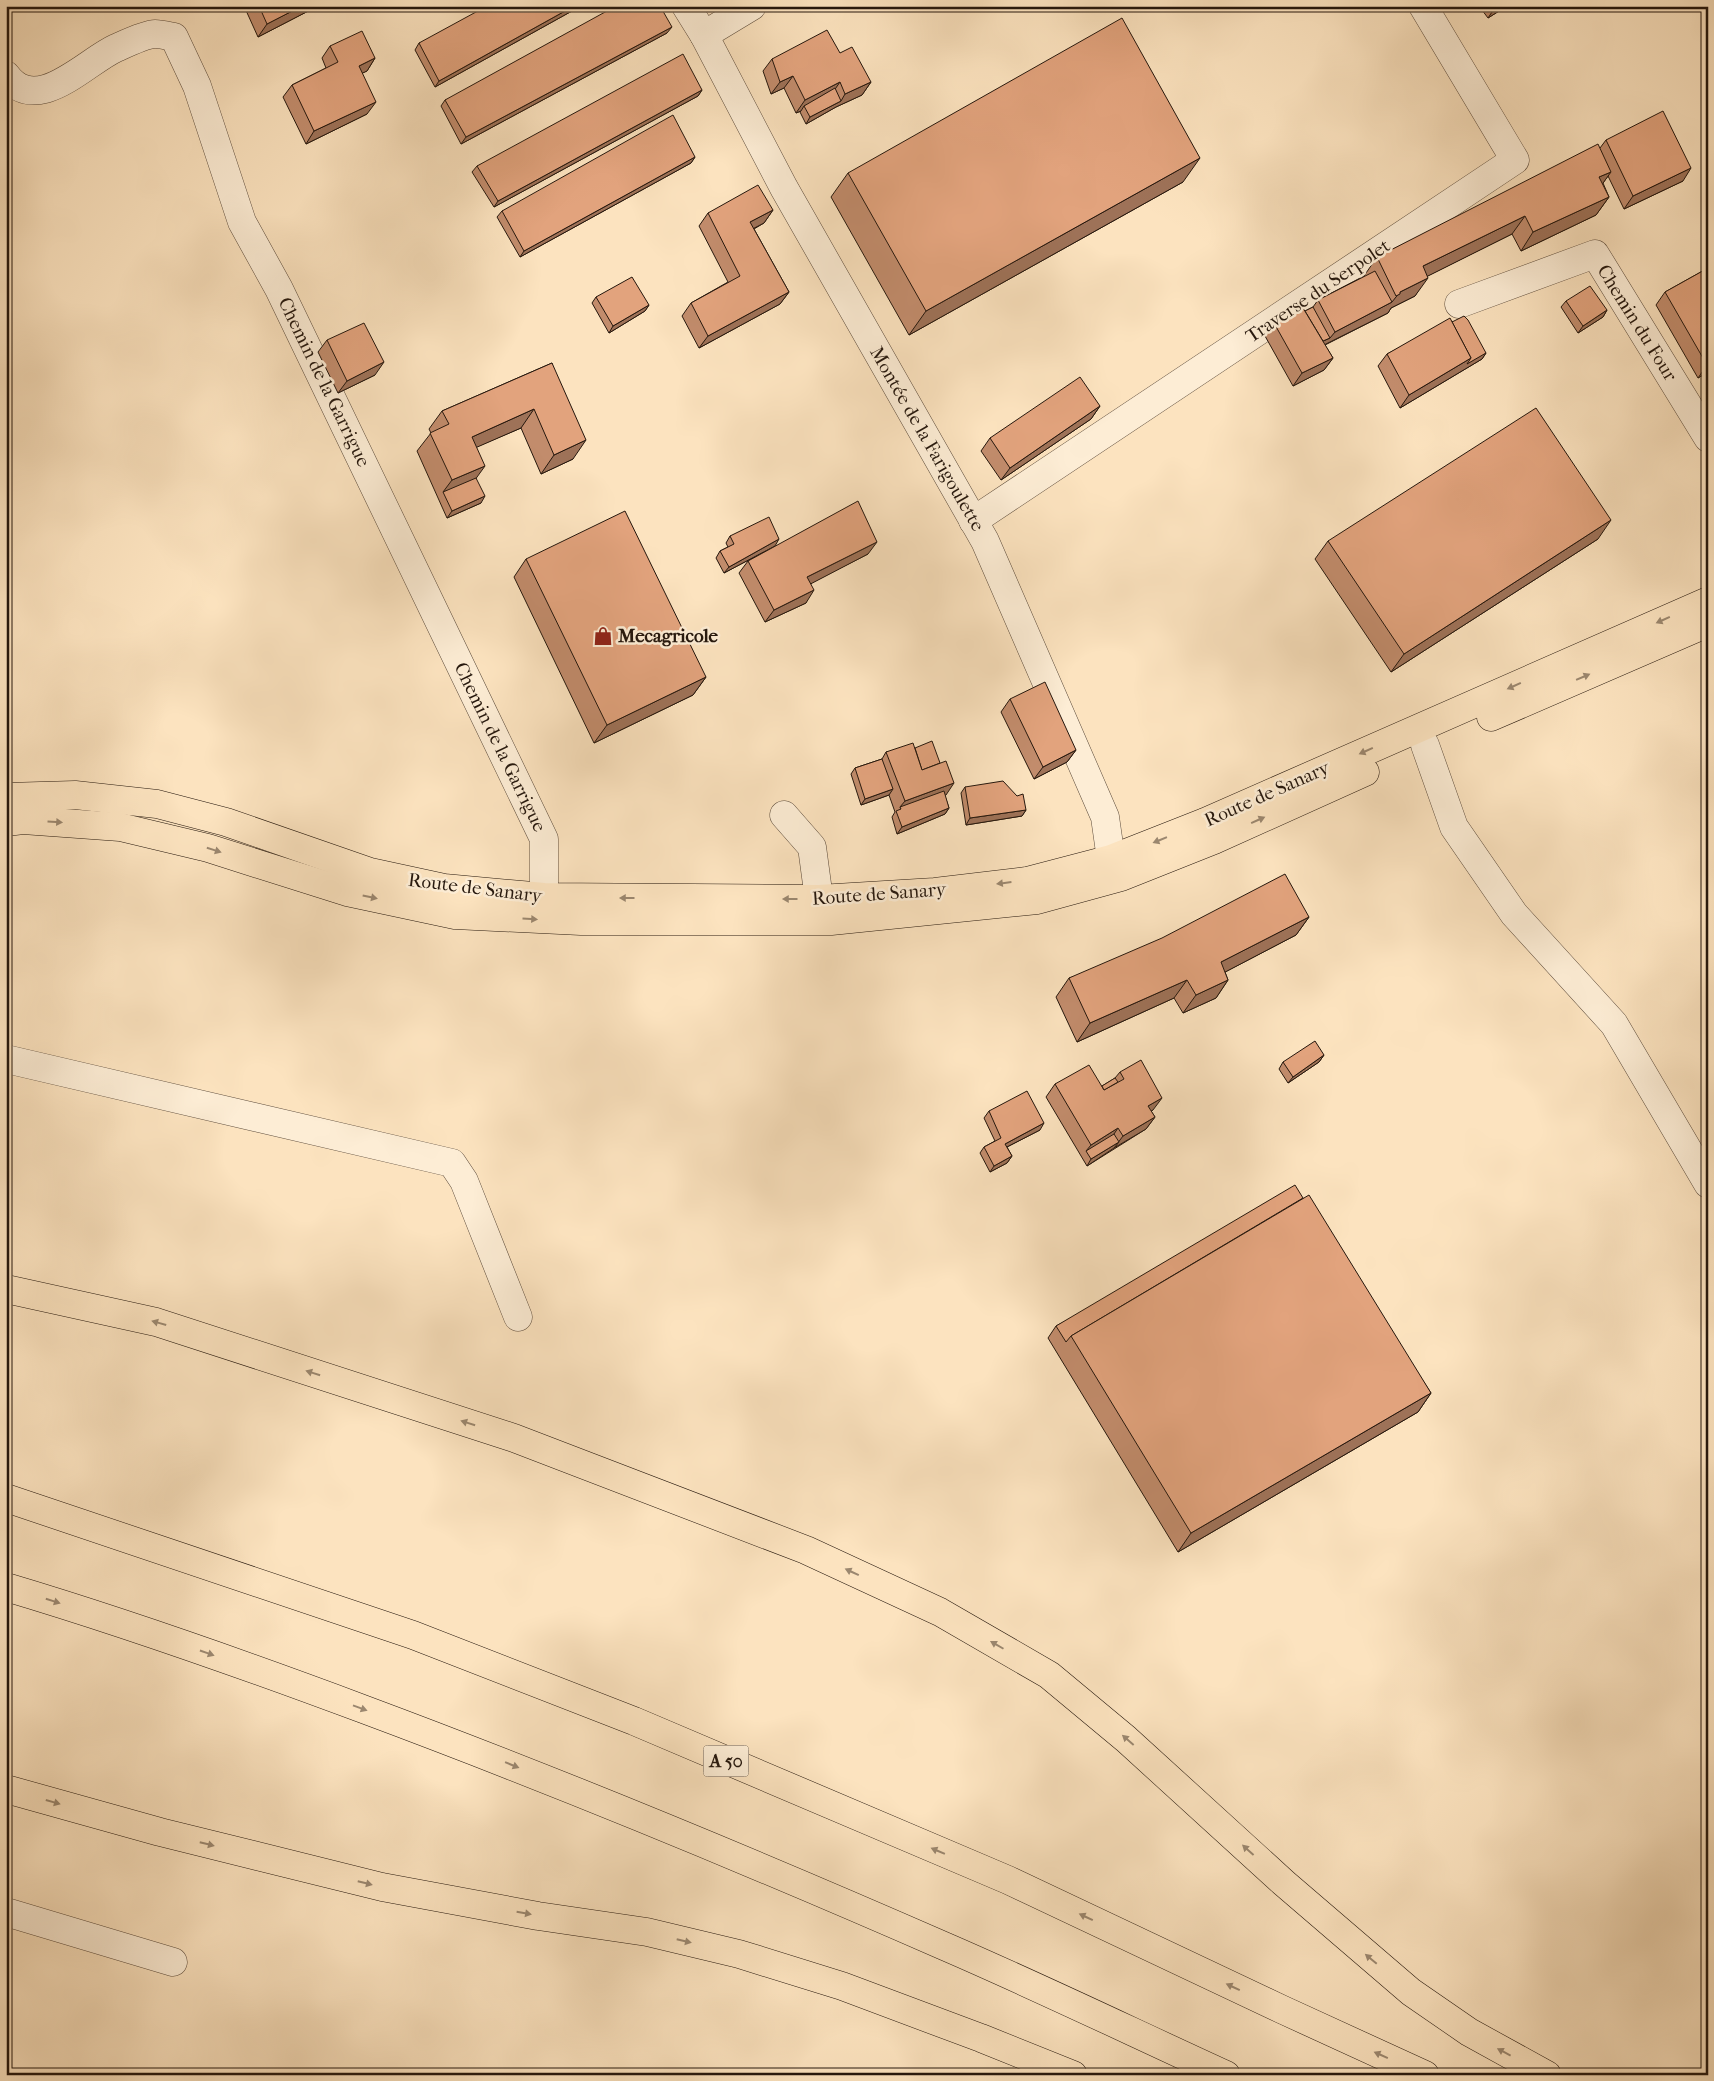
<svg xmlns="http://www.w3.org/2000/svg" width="1714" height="2081" font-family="'IM FELL French Canon',serif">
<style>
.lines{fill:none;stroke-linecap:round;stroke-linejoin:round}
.minor-casing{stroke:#5b4a3a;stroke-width:29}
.major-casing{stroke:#25170d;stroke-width:29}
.highway-casing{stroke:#25170d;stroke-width:29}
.minor{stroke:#fdedd5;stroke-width:28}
.major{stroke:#fce3bf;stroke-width:28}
.highway{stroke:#fce3bf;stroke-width:28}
.wall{fill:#c28c6c;stroke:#25170d}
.shaded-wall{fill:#9e7258;stroke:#25170d}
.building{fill:#e2a37d;stroke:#25170d}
.oneway{fill:#9b876f}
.labels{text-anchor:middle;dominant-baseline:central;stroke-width:5;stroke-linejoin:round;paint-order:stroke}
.shield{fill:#fdedd5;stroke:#665749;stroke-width:1}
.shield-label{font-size:18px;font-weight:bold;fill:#25170d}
.street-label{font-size:19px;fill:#25170d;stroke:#fdedd5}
.poi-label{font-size:19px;font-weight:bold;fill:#25170d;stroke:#fdedd5;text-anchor:start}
</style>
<rect width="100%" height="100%" fill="#fce3bf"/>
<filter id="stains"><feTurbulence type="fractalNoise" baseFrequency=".004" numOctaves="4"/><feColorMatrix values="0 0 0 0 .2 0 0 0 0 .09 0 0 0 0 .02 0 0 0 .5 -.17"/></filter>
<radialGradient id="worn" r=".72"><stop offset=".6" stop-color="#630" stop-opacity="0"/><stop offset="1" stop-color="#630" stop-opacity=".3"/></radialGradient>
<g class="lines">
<g class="minor-casing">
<g id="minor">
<polyline points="686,6 704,35"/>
<polyline points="752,6 704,35 784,188 985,541 1105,817 1111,859"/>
<path d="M6,75C37,117 85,62 116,48C125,44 146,34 155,34C161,34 169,36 174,37L197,86L242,222L279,289L544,839V897"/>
<polyline points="1459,304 1595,254 1708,438"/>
<polyline points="973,521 1515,160 1423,6"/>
<polyline points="1425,745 1454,827 1514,914 1614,1024 1708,1184"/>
<polyline points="784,815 812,847 819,899"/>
<polyline points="6,1059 452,1163 464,1181 518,1317"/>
<polyline points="6,1912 173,1962"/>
</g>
</g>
<g class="major-casing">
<g id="major">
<polyline points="1491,717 1708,623"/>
<polyline points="6,797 75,795 157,804 226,822 370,872 444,888 544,897 819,899 935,892 1027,881 1111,859 1205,822 1708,601"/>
<polyline points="6,822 23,820 120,827 208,848 347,892 455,915 581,921 831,921 1037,900 1121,877 1214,840 1365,772"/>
</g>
</g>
<g class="highway-casing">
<g id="highway">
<polyline points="6,1289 156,1322 514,1438 806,1550 940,1612 1049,1675 1126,1739 1284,1883 1411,1992 1469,2032 1547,2075"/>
<polyline points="6,1498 413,1635 634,1721 1008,1880 1281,2009 1425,2075"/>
<path d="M6,1587C127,1623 245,1665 363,1709C559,1782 752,1862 944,1946C1039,1987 1132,2032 1226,2075"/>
<polyline points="6,1789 160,1832 382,1887 538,1916 647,1932 739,1954 842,1986 981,2038 1073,2075"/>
</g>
</g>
<use href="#minor" class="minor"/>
<use href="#major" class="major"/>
<use href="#highway" class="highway"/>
</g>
<g class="wall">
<polygon points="244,6 318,6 258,37"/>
<polygon points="581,6 435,87 415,50 419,43"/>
<polygon points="1479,6 1507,6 1488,18"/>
<polygon points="667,33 461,144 441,106 445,100"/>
<polygon points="330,46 375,58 367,71 362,73 367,114 306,144 283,97 292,85 326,68 322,58"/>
<polygon points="840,53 871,82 862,95 836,107 806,124 800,112 801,111 796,113 784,88 771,94 763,71 772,59"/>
<polygon points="702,90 698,96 494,207 472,172 477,166"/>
<polygon points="1606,140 1683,181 1624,209 1608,176 1603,183 1609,197 1596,215 1521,251 1512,234 1427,276 1415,296 1391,308 1388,313 1325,345 1333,358 1324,370 1293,386 1265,336 1274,323 1305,311 1313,307 1318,300 1364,276 1377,257 1600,148"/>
<polygon points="695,157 691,163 520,257 497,217 502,211"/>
<polygon points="848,173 1183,182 909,335 831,197"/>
<polygon points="773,210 764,223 754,229 789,292 780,304 699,348 682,316 691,303 728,282 699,226 708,213"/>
<polygon points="1708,268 1708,372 1698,378 1656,305 1665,292"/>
<polygon points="596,297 649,305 645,311 609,333 592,303"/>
<polygon points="1566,301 1607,310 1603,317 1578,333 1561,307"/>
<polygon points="1452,321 1486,353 1482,359 1400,408 1378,366 1387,354"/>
<polygon points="327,340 375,375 338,393 318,352"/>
<polygon points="552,363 573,459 541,474 521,428 476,447 476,478 481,503 447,518 417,451 431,433 429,429 442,411"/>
<polygon points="1100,406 1091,419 1001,480 981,451 990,438"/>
<polygon points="730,536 775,546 724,573 716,558 720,551 728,547 726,543"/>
<polygon points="1598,539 1391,672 1315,559 1328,541"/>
<polygon points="868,554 811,583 806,603 765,622 739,573 748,561"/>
<polygon points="526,559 706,677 693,695 594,743 514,577"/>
<polygon points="1010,699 1076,750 1067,762 1034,779 1001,712"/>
<polygon points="915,748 946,795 945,796 949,808 945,814 897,834 892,817 895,812 889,795 861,805 851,774 855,768 882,759 886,752"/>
<polygon points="965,787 1026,810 1022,816 966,825 961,793"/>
<polygon points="1309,917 1296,935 1225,972 1228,980 1216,998 1183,1013 1174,998 1077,1042 1056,997 1069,978"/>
<polygon points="1324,1055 1319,1062 1288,1083 1279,1069 1283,1062"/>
<polygon points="1120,1072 1153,1110 1151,1111 1155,1117 1146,1129 1087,1166 1046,1097 1055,1084 1102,1086 1115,1078"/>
<polygon points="989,1111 1040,1130 1007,1147 1012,1156 1007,1163 990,1172 980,1153 984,1147 995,1141 984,1118"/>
<polygon points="1303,1198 1431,1393 1418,1412 1178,1552 1048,1338 1056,1326"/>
</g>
<g class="shaded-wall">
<polygon points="302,6 318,6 258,37 267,24"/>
<polygon points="574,6 581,6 435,87 439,81"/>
<polygon points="1496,6 1507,6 1488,18"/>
<polygon points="672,27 667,33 461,144 466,137"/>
<polygon points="375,58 367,71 350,79 359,66"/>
<polygon points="793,76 784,88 771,94 780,82"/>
<polygon points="840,82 831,95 804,106 801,111 796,113 805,100"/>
<polygon points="871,82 862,95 836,107 806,124 810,117 841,101 845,94"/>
<polygon points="702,90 698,96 494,207 498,201"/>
<polygon points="376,102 367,114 306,144 314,131"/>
<polygon points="695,157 691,163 520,257 524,251"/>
<polygon points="1200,158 1183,182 909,335 926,311"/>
<polygon points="1691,168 1683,181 1624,209 1633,196"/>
<polygon points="1611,172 1598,190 1599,177"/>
<polygon points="1609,197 1596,215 1521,251 1533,232"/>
<polygon points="773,210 764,223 741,235 750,222"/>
<polygon points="1525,216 1512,234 1410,285 1423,266"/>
<polygon points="1428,278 1415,296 1391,308 1388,313 1312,351 1317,344 1330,338 1335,332 1392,302 1400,292"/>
<polygon points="789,292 780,304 699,348 708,336"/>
<polygon points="649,305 645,311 609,333 613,326"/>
<polygon points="1607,310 1603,317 1578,333 1583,326"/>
<polygon points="1486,353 1482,359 1400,408 1409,395 1471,358"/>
<polygon points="1333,358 1324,370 1293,386 1302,373"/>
<polygon points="384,362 375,375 338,393 347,381"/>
<polygon points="1707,365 1708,365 1708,372 1698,378"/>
<polygon points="1100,406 1091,419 1001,480 1010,468"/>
<polygon points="534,409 521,428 459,455 472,437"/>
<polygon points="586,440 573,459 541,474 554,455"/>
<polygon points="485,466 472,484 443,492 452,480"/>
<polygon points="485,496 481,503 447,518 452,511"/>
<polygon points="1611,520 1598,539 1391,672 1404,654"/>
<polygon points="779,539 775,546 724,573 729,567"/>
<polygon points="877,542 868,554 799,590 807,577"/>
<polygon points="814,590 806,603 765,622 774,610"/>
<polygon points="706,677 693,695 594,743 607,725"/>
<polygon points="1076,750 1067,762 1034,779 1043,767"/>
<polygon points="954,783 946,795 900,812 901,809 900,807 905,801"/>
<polygon points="893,789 889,795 861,805 865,799"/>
<polygon points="949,808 945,814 897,834 902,827"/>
<polygon points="1026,810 1022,816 966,825 970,818"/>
<polygon points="1309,917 1296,935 1208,981 1221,962"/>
<polygon points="1187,980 1174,998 1077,1042 1090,1023"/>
<polygon points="1228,980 1216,998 1183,1013 1196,995"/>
<polygon points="1324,1055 1319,1062 1288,1083 1293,1077"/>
<polygon points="1162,1098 1153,1110 1139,1118 1148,1106"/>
<polygon points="1155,1117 1146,1129 1114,1148 1123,1136"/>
<polygon points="1044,1123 1040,1130 1001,1150 1005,1144"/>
<polygon points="1118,1128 1110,1140 1086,1151 1091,1145"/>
<polygon points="1119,1142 1114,1148 1087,1166 1091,1159"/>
<polygon points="1012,1156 1007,1163 990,1172 994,1166"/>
<polygon points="1431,1393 1418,1412 1178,1552 1191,1533"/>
</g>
<g class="building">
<polygon points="259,6 302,6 267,24"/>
<polygon points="487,6 574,6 439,81 419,43"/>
<polygon points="616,6 660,6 672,27 466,137 445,100"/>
<polygon points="1122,18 1200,158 926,311 848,173"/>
<polygon points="827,30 840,53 852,47 871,82 845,94 840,82 805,100 793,76 780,82 772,59"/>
<polygon points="362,31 375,58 359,66 376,102 314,131 292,85 338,62 330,46"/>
<polygon points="683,54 702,90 498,201 477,166"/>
<polygon points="835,88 841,101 810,117 804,106"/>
<polygon points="1663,111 1691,168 1633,196 1606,140"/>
<polygon points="673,115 695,157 524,251 502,211"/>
<polygon points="1598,144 1611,172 1599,177 1609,197 1533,232 1525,216 1423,266 1428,278 1400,292 1400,294 1396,296 1377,257"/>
<polygon points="758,185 773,210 750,222 789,292 708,336 691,303 740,276 708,213"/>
<polygon points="1708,268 1708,365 1707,365 1665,292"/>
<polygon points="1375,271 1392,302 1335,332 1318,300"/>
<polygon points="632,277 649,305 613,326 596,297"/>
<polygon points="1590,286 1607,310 1583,326 1566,301"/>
<polygon points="1313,307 1330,338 1323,341 1305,311"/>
<polygon points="1303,308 1333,358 1302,373 1274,323"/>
<polygon points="1464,316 1468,320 1486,353 1467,364 1471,358 1452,322"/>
<polygon points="1450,318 1471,358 1409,395 1387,354"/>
<polygon points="364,323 384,362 347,381 327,340"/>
<polygon points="552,363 586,440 554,455 534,409 472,437 485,466 452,480 430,433 449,424 442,411"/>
<polygon points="1080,377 1100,406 1010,468 990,438"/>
<polygon points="1536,408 1611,520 1404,654 1328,541"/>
<polygon points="476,478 485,496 452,511 443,492"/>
<polygon points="858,501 877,542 807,577 814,590 774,610 748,561"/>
<polygon points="625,511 706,677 607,725 526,559"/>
<polygon points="769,517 779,539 729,567 720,551 734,544 730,536"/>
<polygon points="1045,682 1076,750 1043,767 1010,699"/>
<polygon points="932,741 940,763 922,770 915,748"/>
<polygon points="913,743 922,770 946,761 954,783 905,801 886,752"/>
<polygon points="882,759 893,789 865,799 855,768"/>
<polygon points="1003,781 1017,796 1023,794 1026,810 970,818 965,787"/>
<polygon points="944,791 949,808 902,827 896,811 901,809 900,807"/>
<polygon points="1285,874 1309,917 1221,962 1228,980 1196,995 1187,980 1090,1023 1069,978 1162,938"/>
<polygon points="1315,1041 1324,1055 1293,1077 1283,1062"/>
<polygon points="1141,1060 1162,1098 1148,1106 1155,1117 1123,1136 1118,1128 1091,1145 1055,1084 1089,1065 1104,1090 1124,1079 1120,1072"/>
<polygon points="1115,1078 1118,1082 1104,1090 1102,1086"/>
<polygon points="1027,1091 1044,1123 1005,1144 1012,1156 994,1166 984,1147 1001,1138 989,1111"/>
<polygon points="1114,1134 1119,1142 1091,1159 1086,1151"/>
<polygon points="1295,1185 1303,1198 1071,1336 1066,1342 1056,1326"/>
<polygon points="1309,1195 1431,1393 1191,1533 1071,1336"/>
</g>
<defs><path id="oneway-solid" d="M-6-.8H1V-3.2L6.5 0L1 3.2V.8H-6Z" transform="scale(1.25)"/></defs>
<g class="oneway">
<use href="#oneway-solid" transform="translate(1663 620) rotate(156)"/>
<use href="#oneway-solid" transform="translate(1583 677) rotate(-23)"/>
<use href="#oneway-solid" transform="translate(1514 686) rotate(156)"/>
<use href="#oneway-solid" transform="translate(1366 751) rotate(156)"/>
<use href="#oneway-solid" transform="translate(1258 820) rotate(-24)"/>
<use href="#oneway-solid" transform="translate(55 822) rotate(4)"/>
<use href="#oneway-solid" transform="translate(1160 840) rotate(158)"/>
<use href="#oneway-solid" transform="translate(214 850) rotate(17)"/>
<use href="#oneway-solid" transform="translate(1004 883) rotate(173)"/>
<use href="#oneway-solid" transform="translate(370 897) rotate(12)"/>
<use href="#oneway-solid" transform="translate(627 898) rotate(-180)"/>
<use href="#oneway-solid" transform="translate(790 899) rotate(-180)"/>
<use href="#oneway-solid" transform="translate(530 919) rotate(3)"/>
<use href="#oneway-solid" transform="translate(159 1323) rotate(-164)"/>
<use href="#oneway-solid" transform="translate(313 1373) rotate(-162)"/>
<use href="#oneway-solid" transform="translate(468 1423) rotate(-162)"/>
<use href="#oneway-solid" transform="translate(852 1572) rotate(-155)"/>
<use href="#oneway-solid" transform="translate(53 1601) rotate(17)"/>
<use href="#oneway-solid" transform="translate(997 1645) rotate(-150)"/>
<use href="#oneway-solid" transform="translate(207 1653) rotate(19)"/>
<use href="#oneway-solid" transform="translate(360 1708) rotate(20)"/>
<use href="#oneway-solid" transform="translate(1128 1740) rotate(-139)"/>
<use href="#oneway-solid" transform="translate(512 1765) rotate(22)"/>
<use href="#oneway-solid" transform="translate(53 1802) rotate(16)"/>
<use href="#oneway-solid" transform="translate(207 1844) rotate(14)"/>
<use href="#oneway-solid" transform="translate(1248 1850) rotate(-138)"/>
<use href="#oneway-solid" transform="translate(938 1851) rotate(-157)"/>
<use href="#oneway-solid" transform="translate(365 1883) rotate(14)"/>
<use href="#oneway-solid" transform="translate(524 1913) rotate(10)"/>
<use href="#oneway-solid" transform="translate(1086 1917) rotate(-155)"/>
<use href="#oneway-solid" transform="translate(684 1941) rotate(13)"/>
<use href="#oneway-solid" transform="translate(1371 1959) rotate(-140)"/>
<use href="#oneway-solid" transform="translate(1233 1987) rotate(-155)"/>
<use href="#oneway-solid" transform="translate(1504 2052) rotate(-152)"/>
<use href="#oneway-solid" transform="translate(1381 2055) rotate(-156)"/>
</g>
<defs>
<g id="shop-bare" transform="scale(1.5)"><path d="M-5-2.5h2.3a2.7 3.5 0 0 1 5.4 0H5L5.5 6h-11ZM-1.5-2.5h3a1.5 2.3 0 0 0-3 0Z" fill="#8f2418" stroke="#fdedd5" stroke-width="2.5" paint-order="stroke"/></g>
</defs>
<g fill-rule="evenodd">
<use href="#shop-bare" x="603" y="636"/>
</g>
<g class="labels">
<rect class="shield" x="703.5" y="1745.5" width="45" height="31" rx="4"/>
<g class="shield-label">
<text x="726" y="1761">A 50</text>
</g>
<g class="street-label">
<text transform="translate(1318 291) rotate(-34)">Traverse du Serpolet</text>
<text transform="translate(1637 323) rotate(58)">Chemin du Four</text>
<text transform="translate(324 382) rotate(64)">Chemin de la Garrigue</text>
<text transform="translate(927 439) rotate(60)">Montée de la Farigoulette</text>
<text transform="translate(500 747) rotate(64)">Chemin de la Garrigue</text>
<text transform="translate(1267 794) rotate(-24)">Route de Sanary</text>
<text transform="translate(475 888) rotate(7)">Route de Sanary</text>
<text transform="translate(879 894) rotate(-4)">Route de Sanary</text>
</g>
<g class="poi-label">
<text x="618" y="636">Mecagricole</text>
</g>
</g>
<rect width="1714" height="2081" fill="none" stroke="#fce3bf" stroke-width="25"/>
<rect x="8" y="8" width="1699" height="2066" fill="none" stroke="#25170d" stroke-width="2.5"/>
<rect x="12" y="12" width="1689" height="2056" fill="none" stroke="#25170d"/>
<rect width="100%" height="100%" filter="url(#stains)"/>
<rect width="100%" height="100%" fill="url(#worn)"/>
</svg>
